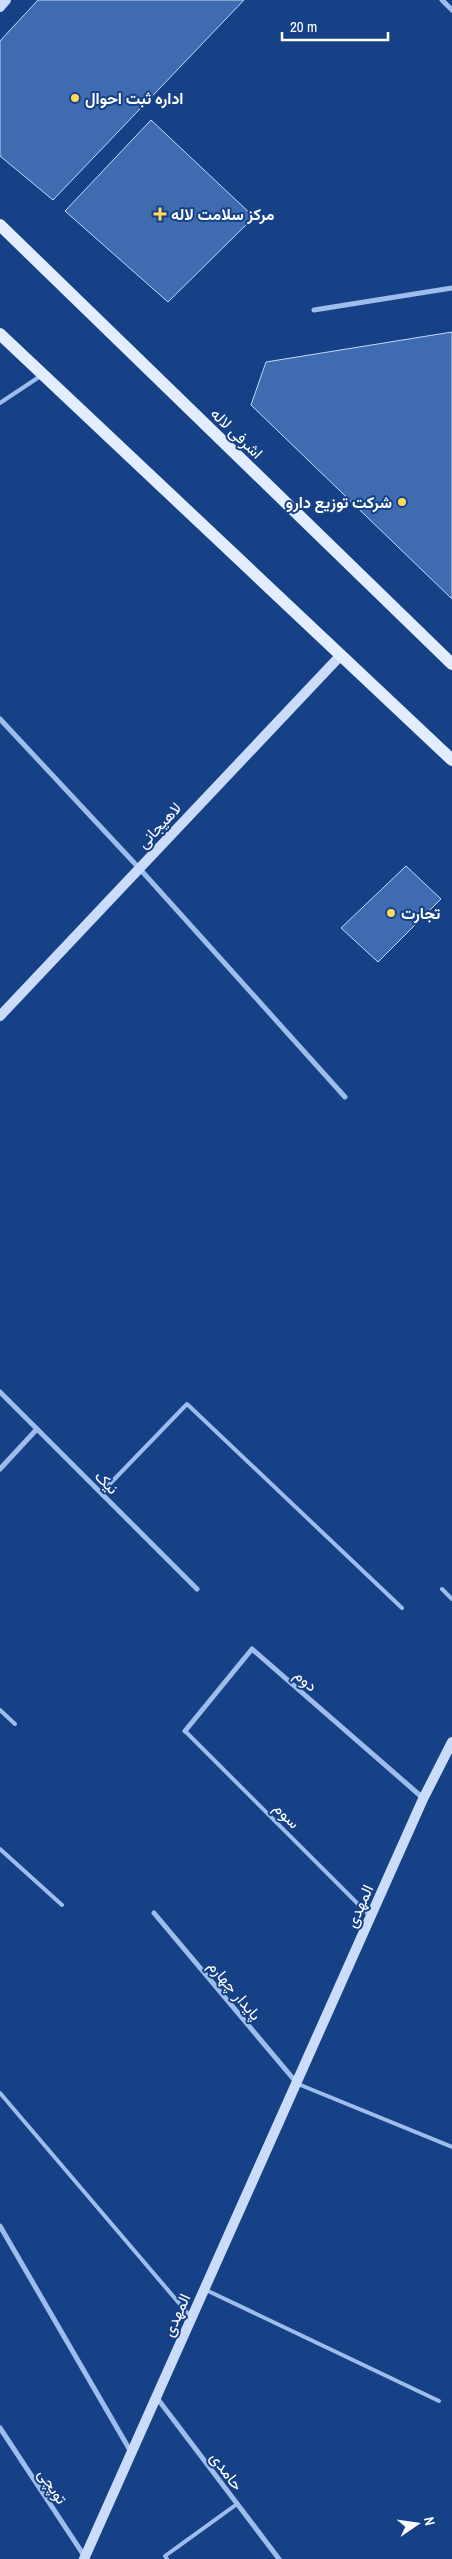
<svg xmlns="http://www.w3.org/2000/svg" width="452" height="2559" font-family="'Archivo Narrow',Vazirmatn,sans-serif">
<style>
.building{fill:#3f6bb1;stroke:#c3d9fa}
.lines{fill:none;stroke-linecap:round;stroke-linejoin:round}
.lane{stroke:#9ebded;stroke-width:4}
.street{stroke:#9ebded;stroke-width:5}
.secondary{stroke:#cbdcfa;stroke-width:10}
.primary{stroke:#e4edff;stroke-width:12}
.poi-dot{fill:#ffd95a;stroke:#174187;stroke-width:2}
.labels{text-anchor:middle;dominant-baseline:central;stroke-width:4;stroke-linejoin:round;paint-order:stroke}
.poi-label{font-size:16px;font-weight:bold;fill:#fff;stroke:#174187;text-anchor:start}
.street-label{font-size:16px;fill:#fff;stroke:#174187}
</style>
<rect width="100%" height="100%" fill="#174187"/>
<g class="building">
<polygon points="38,0 244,0 53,200 0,156 0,41"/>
<polygon points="151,120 254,217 168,302 65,211"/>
<polygon points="452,332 452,599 251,405 266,362"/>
<polygon points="406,866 441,899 378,962 341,928"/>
</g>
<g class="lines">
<g class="lane">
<polyline points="0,403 42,375"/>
<polyline points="101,1493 187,1404 402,1608"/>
<polyline points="442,1589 452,1599"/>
<polyline points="0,1710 15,1724"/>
<polyline points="185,1731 369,1915"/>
<polyline points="0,1849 62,1905"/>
<polyline points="298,2084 452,2147"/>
<polyline points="0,2093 190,2316"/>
<polyline points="206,2290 439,2401"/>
<polyline points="167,2559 165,2556 237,2504"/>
</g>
<g class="street">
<polyline points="442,0 452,10"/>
<polyline points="314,310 452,288"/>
<polyline points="0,719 139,868 345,1097"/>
<polyline points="0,1392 197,1589"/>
<polyline points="0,1469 37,1429"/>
<polyline points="185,1731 252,1649 423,1798"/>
<polyline points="154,1913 296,2082"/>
<polyline points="0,2226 131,2452"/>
<polyline points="157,2398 279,2559"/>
<polyline points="0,2428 85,2557"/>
</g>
<g class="secondary">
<polyline points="0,7 6,0"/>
<polyline points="0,1016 341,655"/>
<polyline points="84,2559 423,1799 452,1742"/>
</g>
<g class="primary">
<polyline points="0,225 452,664"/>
<polyline points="0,334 452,760"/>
</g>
</g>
<g class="poi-dot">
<circle cx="75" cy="98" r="5"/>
<path d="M157.5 206.5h5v5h5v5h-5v5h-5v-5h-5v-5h5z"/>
<circle cx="402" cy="502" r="5"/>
<circle cx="391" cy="913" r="5"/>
</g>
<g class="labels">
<g class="poi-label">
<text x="85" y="98">اداره ثبت احوال</text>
<text x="171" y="214">مرکز سلامت لاله</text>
<text x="392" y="502" text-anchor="end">شرکت توزیع دارو</text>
<text x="401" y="913">تجارت</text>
</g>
<g class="street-label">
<text transform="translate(237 433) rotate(44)">اشرفی لاله</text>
<text transform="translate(159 825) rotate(-47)">لاهیجانی</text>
<text transform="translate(107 1482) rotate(45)">نیک</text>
<text transform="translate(306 1680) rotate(41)">دوم</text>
<text transform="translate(287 1815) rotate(45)">سوم</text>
<text transform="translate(359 1906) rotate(-66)">المهدی</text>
<text transform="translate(235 1990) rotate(50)">پایدار چهارم</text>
<text transform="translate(176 2315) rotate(-66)">المهدی</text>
<text transform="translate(227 2471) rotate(53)">حامدی</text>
<text transform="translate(53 2486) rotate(56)">توپچی</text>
</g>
</g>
<g transform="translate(417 2524) rotate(77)" stroke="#174187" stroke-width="4" paint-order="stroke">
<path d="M0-4L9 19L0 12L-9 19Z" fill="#ffffff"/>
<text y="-8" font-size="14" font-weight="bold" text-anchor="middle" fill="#ffffff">N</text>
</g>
<path d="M282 32v8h106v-8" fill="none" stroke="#ffffff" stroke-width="2.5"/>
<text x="290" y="32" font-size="15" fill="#ffffff" stroke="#174187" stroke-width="4" paint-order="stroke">20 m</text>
</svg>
